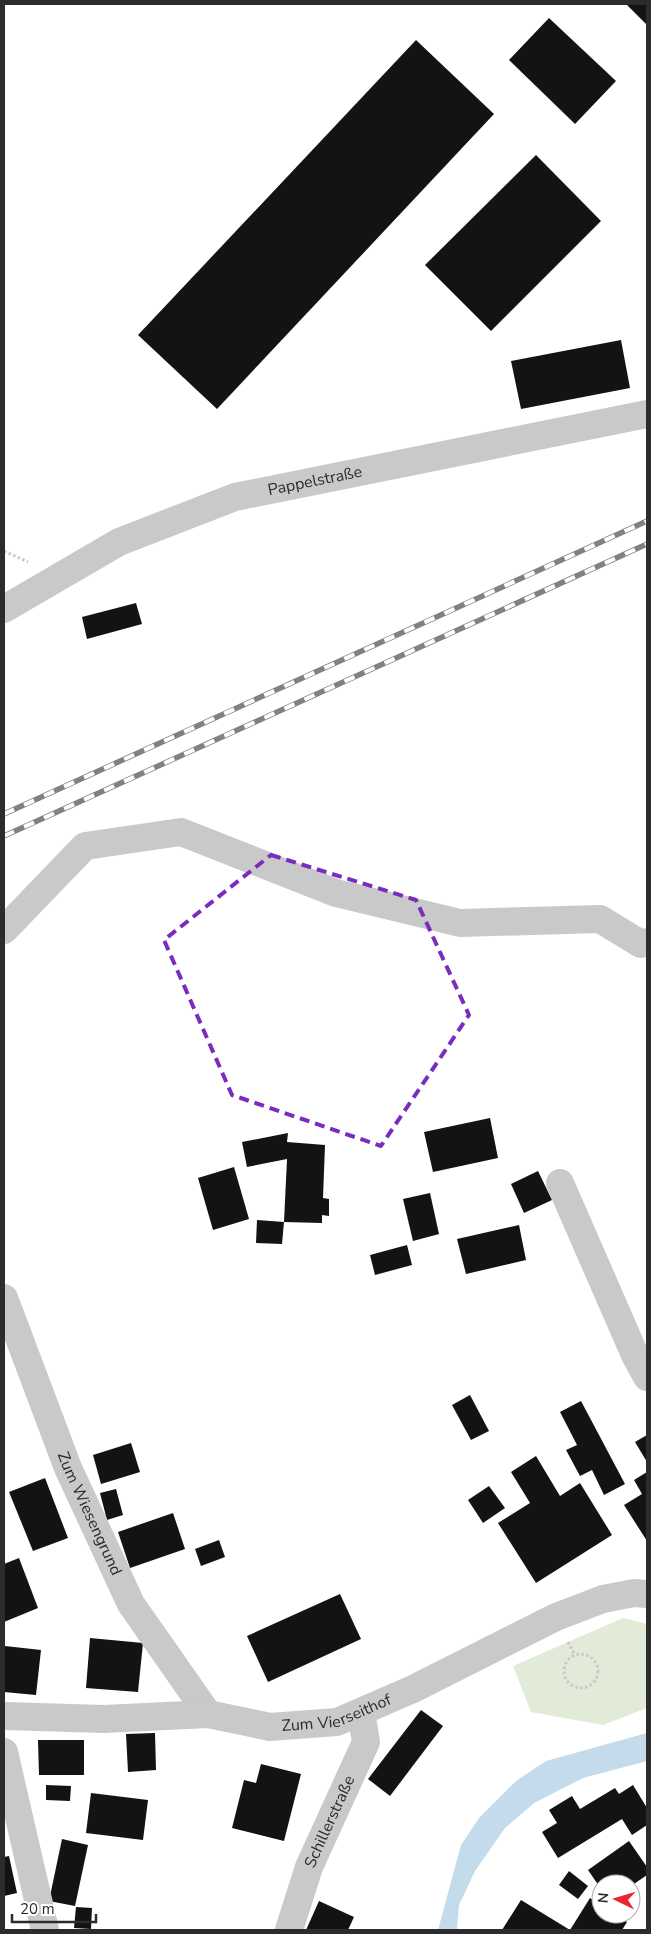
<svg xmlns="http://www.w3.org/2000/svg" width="651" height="1934" font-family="'Nunito Sans',sans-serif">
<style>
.green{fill:#e2ead8}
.water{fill:#c3dbeb}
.building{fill:#131313}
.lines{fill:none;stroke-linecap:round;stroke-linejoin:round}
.path{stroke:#c9c9c9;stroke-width:3;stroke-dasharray:2.5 2.5;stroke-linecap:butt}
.minor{stroke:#c9c9c9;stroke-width:28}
.rail-casing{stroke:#818181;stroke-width:5.5}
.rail{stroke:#fff;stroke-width:4;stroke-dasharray:11;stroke-linecap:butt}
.marked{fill:none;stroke:#7b2cbf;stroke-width:4;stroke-dasharray:10 6;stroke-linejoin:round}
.labels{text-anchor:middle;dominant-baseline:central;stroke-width:5;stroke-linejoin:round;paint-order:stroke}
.street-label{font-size:16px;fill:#2c2c2c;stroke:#fff}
</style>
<rect width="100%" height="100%" fill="#fff"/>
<polygon class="green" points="623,1618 647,1624 647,1708 603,1725 531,1712 513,1666"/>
<polygon class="water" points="647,1733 647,1761 583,1778 534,1803 505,1828 475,1871 459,1905 457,1930 438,1930 461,1845 479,1818 516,1781 546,1761"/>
<g class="building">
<polygon points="626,4 647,4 647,25"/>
<polygon points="549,18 616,81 575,124 509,60"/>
<polygon points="416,40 494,114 217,409 138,335"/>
<polygon points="536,155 601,221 491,331 425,265"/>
<polygon points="621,340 630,388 521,409 511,361"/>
<polygon points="136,603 142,624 87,639 82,617"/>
<polygon points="490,1118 498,1158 433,1172 424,1132"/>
<polygon points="288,1133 287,1142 325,1145 323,1198 329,1199 329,1216 322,1215 322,1223 284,1222 282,1244 256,1243 257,1220 284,1222 287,1159 247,1167 242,1142"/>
<polygon points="234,1167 249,1219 213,1230 198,1178"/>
<polygon points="538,1171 552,1200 524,1213 511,1184"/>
<polygon points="430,1193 439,1234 413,1241 403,1199"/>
<polygon points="519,1225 526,1260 466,1274 457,1239"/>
<polygon points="407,1245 412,1265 375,1275 370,1255"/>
<polygon points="470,1395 489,1431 471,1440 452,1405"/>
<polygon points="581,1401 625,1484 604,1495 592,1470 580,1476 566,1450 577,1445 560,1412"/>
<polygon points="647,1435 647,1462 635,1442"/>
<polygon points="131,1443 140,1472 101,1484 93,1455"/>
<polygon points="536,1456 560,1496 580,1483 612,1535 536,1583 498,1523 530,1503 511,1472"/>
<polygon points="647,1472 647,1541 624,1505 642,1494 634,1480"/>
<polygon points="45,1478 68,1538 33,1551 9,1492"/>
<polygon points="489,1486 505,1508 483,1523 468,1500"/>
<polygon points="116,1489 123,1515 107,1520 100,1493"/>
<polygon points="173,1513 185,1549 130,1568 118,1532"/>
<polygon points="219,1540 225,1557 201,1566 195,1549"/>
<polygon points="19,1558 38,1608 4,1622 4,1564"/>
<polygon points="340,1594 361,1639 268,1682 247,1636"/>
<polygon points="90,1638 143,1643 138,1692 86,1688"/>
<polygon points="5,1646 41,1650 36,1695 4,1692"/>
<polygon points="421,1710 443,1726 390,1796 368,1779"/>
<polygon points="155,1733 156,1770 128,1772 126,1734"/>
<polygon points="38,1740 84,1740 84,1775 39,1775"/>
<polygon points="261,1764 301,1774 284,1841 232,1828 244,1780 256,1783"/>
<polygon points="46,1785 71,1786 70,1801 46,1800"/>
<polygon points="633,1785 647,1808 647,1825 632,1835 622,1819 558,1858 542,1832 557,1823 549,1810 572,1796 580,1809 615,1788 619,1794"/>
<polygon points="91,1793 148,1800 143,1840 86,1833"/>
<polygon points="62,1839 88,1845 75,1906 49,1901"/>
<polygon points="629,1841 647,1867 647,1875 631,1886 631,1884 601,1884 601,1889 588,1870"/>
<polygon points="9,1856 17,1893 4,1896 4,1857"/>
<polygon points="569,1871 588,1886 578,1899 559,1885"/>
<polygon points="590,1898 601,1905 601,1914 615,1914 627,1922 622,1930 502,1930 521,1900 570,1930"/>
<polygon points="319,1901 354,1917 348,1930 306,1930"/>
<polygon points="76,1907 92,1908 91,1929 74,1928"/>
</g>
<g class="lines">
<g class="path">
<polyline points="4,551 28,562"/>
<polyline points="568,1642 575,1655"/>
<circle cx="581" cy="1671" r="17"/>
</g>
<g class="minor">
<path id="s1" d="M4,609L119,542L235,497L647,414"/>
<polyline points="4,930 85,846 181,832 336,893 460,923 600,919 641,944 647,942"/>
<polyline points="560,1183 635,1355 647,1377"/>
<path id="s2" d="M4,1298L68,1468L131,1604L208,1714"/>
<path id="s3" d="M4,1716L104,1719L208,1714L270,1727L337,1722L413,1689L556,1617L603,1599L634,1593L647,1594"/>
<polyline points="4,1752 45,1930"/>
<path id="s4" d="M289,1930L309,1867L366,1742L361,1712"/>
</g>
<g class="rail-casing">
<g id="rail">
<polyline points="4,814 647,521"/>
<polyline points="4,836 647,544"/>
</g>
</g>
<use href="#rail" class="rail"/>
</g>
<path class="marked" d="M271,855L416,900L469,1015L381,1146L232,1095L164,940Z"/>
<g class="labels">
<g class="street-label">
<text stroke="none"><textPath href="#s1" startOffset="339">Pappelstraße</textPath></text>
<text stroke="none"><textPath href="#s2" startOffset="232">Zum Wiesengrund</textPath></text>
<text stroke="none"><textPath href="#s3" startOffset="336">Zum Vierseithof</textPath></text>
<text stroke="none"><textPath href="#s4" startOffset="116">Schillerstraße</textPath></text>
</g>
</g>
<rect width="651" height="1934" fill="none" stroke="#2c2c2c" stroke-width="10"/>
<g transform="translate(616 1899) rotate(275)"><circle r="24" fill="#ffffff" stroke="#ababab"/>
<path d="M0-4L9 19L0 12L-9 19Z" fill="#ea2632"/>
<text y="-8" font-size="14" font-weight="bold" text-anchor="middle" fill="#2c2c2c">N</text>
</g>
<path d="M12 1914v8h84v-8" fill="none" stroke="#2c2c2c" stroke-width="2.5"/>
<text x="20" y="1914" font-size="15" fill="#2c2c2c" stroke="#ffffff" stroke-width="4" paint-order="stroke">20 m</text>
</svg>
